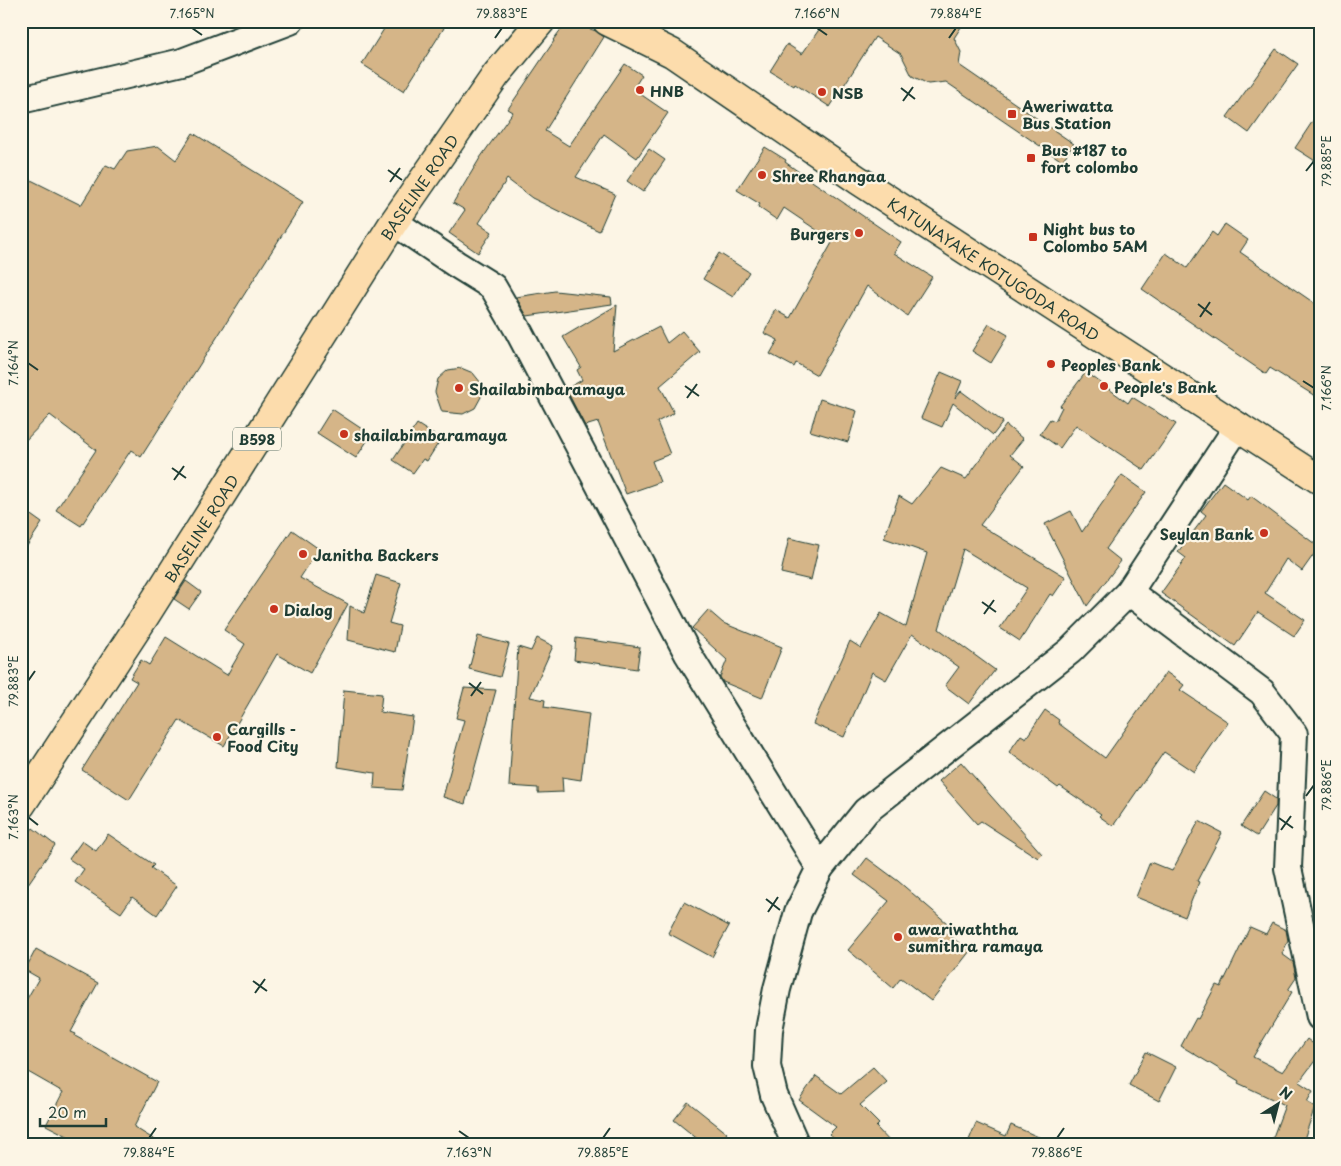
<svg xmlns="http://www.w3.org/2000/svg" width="1341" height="1166" font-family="'Playpen Sans',sans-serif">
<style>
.building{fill:#d5b588;stroke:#1f3d34}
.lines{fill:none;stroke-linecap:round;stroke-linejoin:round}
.minor-casing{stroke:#1f3d34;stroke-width:30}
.major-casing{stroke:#1f3d34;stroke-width:31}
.minor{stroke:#fcf5e5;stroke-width:26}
.major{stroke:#fcdcac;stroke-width:28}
.ticks{fill:none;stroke:#1f3d34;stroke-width:2}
.poi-dot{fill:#c8321e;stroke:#fcf5e5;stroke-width:2}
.labels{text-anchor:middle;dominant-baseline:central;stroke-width:4.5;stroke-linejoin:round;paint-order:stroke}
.shield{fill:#fcf5e5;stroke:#617469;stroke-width:1}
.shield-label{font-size:14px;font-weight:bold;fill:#1f3d34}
.poi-label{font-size:15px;font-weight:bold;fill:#1f3d34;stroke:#fcf5e5;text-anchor:start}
.street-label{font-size:15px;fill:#1f3d34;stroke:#fcf5e5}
.neatline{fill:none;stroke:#1f3d34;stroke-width:2}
.ticks-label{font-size:12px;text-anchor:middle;fill:#1f3d34}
</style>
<rect width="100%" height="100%" fill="#fcf5e5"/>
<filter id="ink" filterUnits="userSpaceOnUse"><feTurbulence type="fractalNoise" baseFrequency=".02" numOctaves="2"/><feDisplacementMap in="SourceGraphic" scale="10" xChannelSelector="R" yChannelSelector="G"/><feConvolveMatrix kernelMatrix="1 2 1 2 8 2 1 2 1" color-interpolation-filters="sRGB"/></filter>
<g filter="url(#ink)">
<g class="building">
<polygon points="389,21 436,21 444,28 404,91 362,64"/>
<polygon points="825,21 965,21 954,38 961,52 959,65 1074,144 1062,161 946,82 928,84 912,76 901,54 875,37 830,107 795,84 794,86 770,71 787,44 802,54"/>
<polygon points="568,25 579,25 596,31 604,37 545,131 569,146 625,64 642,75 633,89 668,113 637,158 604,134 576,177 615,194 599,231 532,198 507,179 479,223 492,232 478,253 449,233 465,210 453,203 480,158 513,112 508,109 554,41 553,40 562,28"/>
<polygon points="1276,49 1298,64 1249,133 1227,117"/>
<polygon points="1320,110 1320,164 1295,148"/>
<polygon points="193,133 303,202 141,457 131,450 81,526 56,510 96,450 50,415 21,445 21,190 29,179 81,205 106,165 115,169 127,151 158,146 176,160"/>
<polygon points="765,147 786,160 785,162 806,177 901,242 894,253 932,277 907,316 867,286 817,375 796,363 794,367 770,354 778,340 764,333 776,310 790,318 833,241 784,208 777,220 758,207 760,204 737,190"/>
<polygon points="649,149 665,160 643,192 627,181"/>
<polygon points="1225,224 1248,240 1240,252 1320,307 1320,399 1270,368 1266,374 1142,289 1166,253 1187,268 1212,232 1217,236"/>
<polygon points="719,253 749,272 733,297 703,279"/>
<polygon points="555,291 611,297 612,304 527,316 516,297"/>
<polygon points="617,305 613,351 659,327 667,343 682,331 700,352 660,386 674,413 657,422 670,454 652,461 660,482 626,494 598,422 585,426 566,389 582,380 577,370 581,367 563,337"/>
<polygon points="989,324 1008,335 991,363 972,351"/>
<polygon points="461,368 473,373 481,383 481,397 475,408 463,414 442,412 435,392 438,379 448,370"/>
<polygon points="941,372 962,381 955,398 961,391 1003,422 993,435 953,403 942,427 921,418"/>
<polygon points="1086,372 1128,403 1132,397 1176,424 1144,470 1076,425 1060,448 1040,434 1050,419 1055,421 1062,407 1060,406"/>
<polygon points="820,399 857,411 848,442 810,431"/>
<polygon points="332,409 371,435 356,458 317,433"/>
<polygon points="417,424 437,437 435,440 439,442 427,461 423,459 413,473 393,460"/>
<polygon points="1006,425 1023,439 1010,455 1024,466 980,525 1066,577 1053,596 1050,594 1020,641 1000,628 1027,588 963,549 939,629 995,670 969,704 945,686 959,667 912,634 886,680 872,672 844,737 813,724 850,641 861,648 881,613 906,627 927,553 884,538 899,496 912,504 941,468 966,479"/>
<polygon points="1122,475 1146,492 1106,549 1121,561 1087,606 1045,524 1071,511 1082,532"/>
<polygon points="1223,482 1248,500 1251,496 1319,547 1302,571 1286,559 1265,593 1305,620 1294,636 1258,612 1235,646 1161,593 1186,558 1178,552 1206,515 1201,511"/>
<polygon points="21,508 42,523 21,555"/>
<polygon points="292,530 319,549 300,578 348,604 310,673 277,654 224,746 179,720 129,800 82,770 137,682 130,678 141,660 149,665 166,637 227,675 245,644 224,630"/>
<polygon points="789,538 819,545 811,580 781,573"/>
<polygon points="376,575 401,583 389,623 400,626 395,652 348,640 350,606 364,613"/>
<polygon points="186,581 201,592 189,609 174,599"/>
<polygon points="708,610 723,623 782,647 762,698 723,682 720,677 727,660 692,628"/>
<polygon points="478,636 509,644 500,677 469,669"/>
<polygon points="537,638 553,646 530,697 545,700 544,707 589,714 581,780 562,777 563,792 538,793 538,788 509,786 518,647 531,651"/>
<polygon points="576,638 640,647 637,669 574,660"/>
<polygon points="1166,672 1184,685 1180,690 1228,722 1194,772 1164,752 1113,826 1099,816 1101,814 1060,786 1058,788 1009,752 1021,735 1026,738 1045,710 1059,720 1058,723 1105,758"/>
<polygon points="464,688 496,690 465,804 443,797 464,720 456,718"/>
<polygon points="344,690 382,694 380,712 413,717 402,790 374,788 375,773 338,767"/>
<polygon points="961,762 1042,854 1038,858 981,821 977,824 939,781"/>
<polygon points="1264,791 1276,799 1276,806 1257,836 1241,826"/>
<polygon points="1199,821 1222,833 1197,881 1199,882 1185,917 1136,897 1150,862 1172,871"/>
<polygon points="33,828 55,845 21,894 21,843"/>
<polygon points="108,834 154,865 151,868 177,886 157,915 132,897 121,913 75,882 84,869 69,859 82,841 96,851"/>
<polygon points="867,858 898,881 947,923 942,930 970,951 931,1001 901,978 893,988 848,950 889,901 854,875"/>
<polygon points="684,902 729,926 712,957 668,933"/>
<polygon points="1272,923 1286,930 1288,941 1282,954 1293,962 1296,978 1288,990 1292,992 1253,1057 1283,1072 1307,1039 1320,1049 1320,1054 1299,1082 1313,1091 1307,1102 1315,1107 1302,1145 1270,1145 1285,1105 1238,1083 1239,1081 1181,1046 1196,1018 1198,1019 1216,985 1221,987 1250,927 1266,934"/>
<polygon points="36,949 98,983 71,1032 76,1034 75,1036 157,1082 134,1127 163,1145 85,1145 46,1125 63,1092 21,1068 21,1009 39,978 25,970"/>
<polygon points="1146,1052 1176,1067 1159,1101 1129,1085"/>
<polygon points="873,1067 887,1082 860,1105 879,1124 876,1127 893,1145 841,1145 829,1134 836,1127 799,1100 816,1076 841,1094"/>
<polygon points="688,1102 727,1133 717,1145 705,1145 674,1120"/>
<polygon points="976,1123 1006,1136 1011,1125 1057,1145 967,1145"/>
</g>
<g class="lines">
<g class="minor-casing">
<g id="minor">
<polyline points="21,100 182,62 290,21"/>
<polyline points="394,222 456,264 493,287 518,330 688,654 820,868"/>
<polyline points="1129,592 1238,426"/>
<polyline points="796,1145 774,1095 767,1066 769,1030 777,989 798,912 820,868 866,811 1070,651 1129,592 1262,692 1294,734 1288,868 1320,1017"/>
</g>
</g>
<g class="major-casing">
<g id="major">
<path id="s1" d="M607,21L672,53L858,180L1320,480"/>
<path id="s2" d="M21,805L145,616L394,222L496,75L541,21"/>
</g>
</g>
<use href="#minor" class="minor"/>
<use href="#major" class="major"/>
</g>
</g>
<path class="ticks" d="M192,28L202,35M817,28L827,35M495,38L502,28M949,38L956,28M901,88L915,99M903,101L913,87M388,170L402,180M1306,171L1314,161M390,182L400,168M1198,304L1212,315M1200,317L1210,302M28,363L38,370M1303,381L1314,388M685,386L699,396M687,398L697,384M172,468L186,478M174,480L184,466M982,602L996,612M984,614L994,600M28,681L35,671M469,683L483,694M471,696L481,682M1306,796L1314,785M28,817L38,825M1279,818L1293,828M1281,830L1291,816M766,899L780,910M768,912L778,897M253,981L267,991M255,993L265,979M459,1131L469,1138M149,1138L156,1128M603,1138L610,1128M1057,1138L1064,1128"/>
<g class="poi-dot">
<circle cx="640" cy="90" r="5"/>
<circle cx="822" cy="92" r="5"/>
<rect x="1007" y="109" width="10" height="10" rx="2.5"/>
<rect x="1026" y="153" width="10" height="10" rx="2.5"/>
<circle cx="762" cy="175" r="5"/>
<circle cx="859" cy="233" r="5"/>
<rect x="1028" y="232" width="10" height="10" rx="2.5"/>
<circle cx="1051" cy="364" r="5"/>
<circle cx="1104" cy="386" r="5"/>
<circle cx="459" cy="388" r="5"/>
<circle cx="344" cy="434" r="5"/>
<circle cx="1264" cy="533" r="5"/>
<circle cx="303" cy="554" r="5"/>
<circle cx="274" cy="609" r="5"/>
<circle cx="217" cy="737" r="5"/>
<circle cx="898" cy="937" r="5"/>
</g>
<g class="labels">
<rect class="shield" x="233" y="427.5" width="48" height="23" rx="4"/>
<g class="shield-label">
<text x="257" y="439">B598</text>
</g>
<g class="poi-label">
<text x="650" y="90">HNB</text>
<text x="832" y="92">NSB</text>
<text x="1022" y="105">Aweriwatta<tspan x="1022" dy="17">Bus Station</tspan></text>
<text x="1041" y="149">Bus #187 to<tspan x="1041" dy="17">fort colombo</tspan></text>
<text x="772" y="175">Shree Rhangaa</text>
<text x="1043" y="228">Night bus to<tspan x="1043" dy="17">Colombo 5AM</tspan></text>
<text x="849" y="233" text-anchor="end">Burgers</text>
<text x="1061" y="364">Peoples Bank</text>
<text x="1114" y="386">People's Bank</text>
<text x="469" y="388">Shailabimbaramaya</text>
<text x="354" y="434">shailabimbaramaya</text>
<text x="1254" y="533" text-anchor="end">Seylan Bank</text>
<text x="313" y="554">Janitha Backers</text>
<text x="284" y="609">Dialog</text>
<text x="227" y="728">Cargills -<tspan x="227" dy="17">Food City</tspan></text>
<text x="908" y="928">awariwaththa<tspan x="908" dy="17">sumithra ramaya</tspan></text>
</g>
<g class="street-label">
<text stroke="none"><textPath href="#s2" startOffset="735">BASELINE ROAD</textPath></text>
<text stroke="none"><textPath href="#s1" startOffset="460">KATUNAYAKE KOTUGODA ROAD</textPath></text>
<text stroke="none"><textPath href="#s2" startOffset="330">BASELINE ROAD</textPath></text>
</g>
</g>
<rect width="1341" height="1166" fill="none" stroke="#fcf5e5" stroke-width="55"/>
<g transform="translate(1278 1104) rotate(36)" stroke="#fcf5e5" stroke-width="4" paint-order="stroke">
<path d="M0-4L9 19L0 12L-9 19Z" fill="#1f3d34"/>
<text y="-8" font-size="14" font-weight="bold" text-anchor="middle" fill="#1f3d34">N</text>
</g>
<path d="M40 1118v8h66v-8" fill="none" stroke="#1f3d34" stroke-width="2.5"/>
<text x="48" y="1118" font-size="15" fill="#1f3d34" stroke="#fcf5e5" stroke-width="4" paint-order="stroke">20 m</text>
<rect x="28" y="28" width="1286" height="1110" class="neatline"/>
<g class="ticks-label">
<text x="192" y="18">7.165°N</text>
<text x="502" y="18">79.883°E</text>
<text x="817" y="18">7.166°N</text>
<text x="956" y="18">79.884°E</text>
<text transform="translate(1327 161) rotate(-90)" y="4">79.885°E</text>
<text transform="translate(14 363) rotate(-90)" y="4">7.164°N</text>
<text transform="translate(1327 388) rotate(-90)" y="4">7.166°N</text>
<text transform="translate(14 681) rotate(-90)" y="4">79.883°E</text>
<text transform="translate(1327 785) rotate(-90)" y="4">79.886°E</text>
<text transform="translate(14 817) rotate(-90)" y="4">7.163°N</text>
<text x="149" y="1157">79.884°E</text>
<text x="469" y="1157">7.163°N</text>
<text x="603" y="1157">79.885°E</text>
<text x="1057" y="1157">79.886°E</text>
</g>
</svg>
